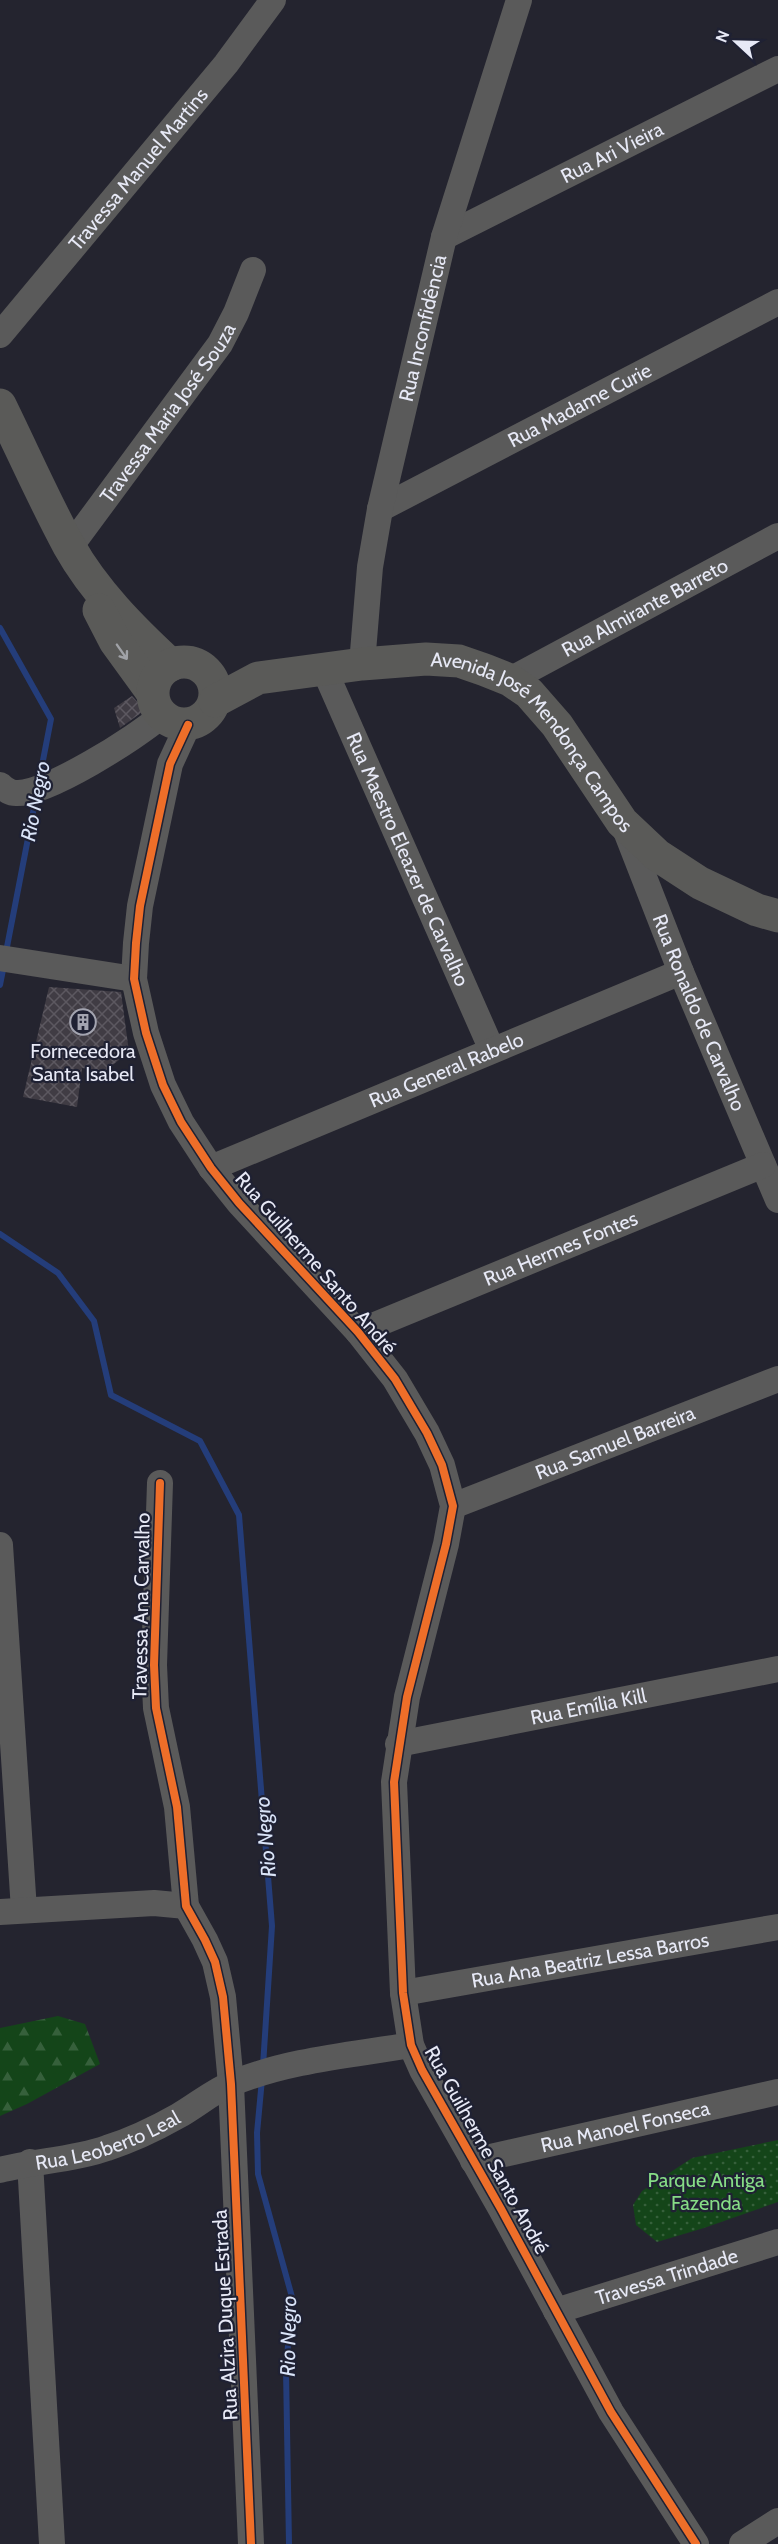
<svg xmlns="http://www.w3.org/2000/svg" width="778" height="2544" font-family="Cabin,sans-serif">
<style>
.green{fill:url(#green-dots)}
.forest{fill:url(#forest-firs)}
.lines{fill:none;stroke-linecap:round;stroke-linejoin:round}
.stream{stroke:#243d7a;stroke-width:6}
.building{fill:url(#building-cross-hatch)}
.minor{stroke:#5a5a5a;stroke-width:26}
.major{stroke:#5a5a58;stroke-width:33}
.cycleway-casing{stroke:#1f2133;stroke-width:11}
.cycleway{stroke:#ee6e29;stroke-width:8}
.oneway{stroke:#a0a2a7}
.labels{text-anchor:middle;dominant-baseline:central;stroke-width:4.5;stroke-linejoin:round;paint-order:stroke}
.street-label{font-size:20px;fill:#e7e9f6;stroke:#1f2133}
.poi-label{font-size:20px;fill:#e7e9f6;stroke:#1f2133}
.park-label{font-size:20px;fill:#86dc86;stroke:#1f2133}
.water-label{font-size:21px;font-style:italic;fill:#dae4f8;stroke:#1f2133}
</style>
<defs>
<pattern id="green-dots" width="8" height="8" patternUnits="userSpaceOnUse" patternTransform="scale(1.5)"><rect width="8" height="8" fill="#144519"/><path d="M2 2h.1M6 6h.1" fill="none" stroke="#36603b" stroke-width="1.8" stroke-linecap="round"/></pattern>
<pattern id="forest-firs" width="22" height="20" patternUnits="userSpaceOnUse" patternTransform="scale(1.5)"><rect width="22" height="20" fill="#144519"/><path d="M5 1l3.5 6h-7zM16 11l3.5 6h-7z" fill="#36603b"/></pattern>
<pattern id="building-cross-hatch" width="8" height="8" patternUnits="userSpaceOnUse" patternTransform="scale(1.5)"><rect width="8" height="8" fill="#403c44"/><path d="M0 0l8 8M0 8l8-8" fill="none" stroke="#5c5860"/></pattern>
</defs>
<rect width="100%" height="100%" fill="#24242f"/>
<polygon class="green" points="778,2140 778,2202 704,2228 657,2242 636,2225 633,2205 642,2191 692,2158"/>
<polygon class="forest" points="58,2016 85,2024 100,2064 27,2104 0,2116 0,2028"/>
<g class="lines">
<g class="stream">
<polyline points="0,628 51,719 39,781"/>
<polyline points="6,952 36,797"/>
<polyline points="0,985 4,965"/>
<polyline points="0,1234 58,1273 94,1321 111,1395 200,1441 239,1515 272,1926 263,2066"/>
<polyline points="262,2079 257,2133 258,2174 292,2297 286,2370 289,2544"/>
</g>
</g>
<g class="building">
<polygon points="132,696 145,710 120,728 114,708"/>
<polygon points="49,987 121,992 129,1052 105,1071 82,1068 77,1107 23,1097"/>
</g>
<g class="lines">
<g class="minor">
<path id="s1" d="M444,237L778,69"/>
<path id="s2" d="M0,335L226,64L273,0"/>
<path id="s3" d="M380,509L778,302"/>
<path id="s4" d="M70,547L220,344L236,313L253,270"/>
<path id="s5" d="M362,664L370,567L380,509L444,237L519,0"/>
<path id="s6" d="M324,669L492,1050"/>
<path id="s7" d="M510,680L778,536"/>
<polyline points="188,725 170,764 140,906 136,943 134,979 146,1033 163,1085 181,1122 211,1168 239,1203 358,1332 395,1379 427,1433 442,1465 453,1506 446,1544 407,1697 394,1782 403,1993 411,2045 422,2070 501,2209 611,2412 696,2544"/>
<path d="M0,785C5,789 9,793 16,793C46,795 137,737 161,716"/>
<path id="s8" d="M624,826L681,972L778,1200"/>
<polyline points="0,958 134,979"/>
<path id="s9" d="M211,1168L681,972"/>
<path id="s10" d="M358,1332L763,1165"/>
<polyline points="160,1483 154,1665 156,1708 177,1807 186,1906 205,1940 215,1962 223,1997 231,2084 251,2544"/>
<path id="s11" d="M453,1506L778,1379"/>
<polyline points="0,1545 24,1910"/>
<path id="s12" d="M398,1744L778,1669"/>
<polyline points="0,1912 154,1903 186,1906"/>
<path id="s13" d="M403,1993L778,1927"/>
<path id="s14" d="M473,2161L778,2092"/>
<polyline points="30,2162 52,2544"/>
<path id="s15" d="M0,2170C35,2161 73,2160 107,2148C132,2140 155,2129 178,2116C196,2106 213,2091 233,2083C289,2060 352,2055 411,2045"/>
<path id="s16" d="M556,2311L778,2242"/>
<polyline points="742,2544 778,2521"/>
</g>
<g class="major">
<path d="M0,405C23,452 44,500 69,546C94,591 133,630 171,665"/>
<polyline points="99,610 115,641 152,692"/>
<circle cx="184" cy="693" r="31"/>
<path id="s17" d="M215,701L258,678L362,664L426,659L459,661L485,670L510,680L529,693L557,725L622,822L657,855L700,883L757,910L778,916"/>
</g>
<g class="cycleway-casing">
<g id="cycleway">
<polyline points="188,725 170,764 140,906 136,943 134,979 146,1033 163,1085 181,1122 211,1168 239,1203 358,1332 395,1379 427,1433 442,1465 453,1506 446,1544 407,1697 394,1782 403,1993 411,2045 422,2070 501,2209 611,2412 696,2544"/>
<polyline points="160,1483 154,1665 156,1708 177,1807 186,1906 205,1940 215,1962 223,1997 231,2084 251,2544"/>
</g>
</g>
<use href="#cycleway" class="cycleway"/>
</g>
<defs><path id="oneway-shaft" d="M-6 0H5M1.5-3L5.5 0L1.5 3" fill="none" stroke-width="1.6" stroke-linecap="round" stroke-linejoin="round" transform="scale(1.5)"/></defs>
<use class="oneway" href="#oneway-shaft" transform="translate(122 652) rotate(55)"/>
<defs>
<g id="building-ring" transform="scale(1.35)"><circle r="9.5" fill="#1f2133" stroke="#a3a4b0" stroke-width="1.5"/><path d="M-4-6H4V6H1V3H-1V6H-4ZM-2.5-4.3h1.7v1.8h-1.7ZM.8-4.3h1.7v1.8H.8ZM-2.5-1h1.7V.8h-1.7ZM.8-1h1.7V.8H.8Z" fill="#a3a4b0"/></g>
</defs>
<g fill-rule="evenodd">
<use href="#building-ring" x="83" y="1022"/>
</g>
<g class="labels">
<g class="street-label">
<text stroke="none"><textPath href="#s1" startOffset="188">Rua Ari Vieira</textPath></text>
<text stroke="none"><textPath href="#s2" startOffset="216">Travessa Manuel Martins</textPath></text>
<text stroke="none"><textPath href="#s5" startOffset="342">Rua Inconfidência</textPath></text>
<text stroke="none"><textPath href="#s3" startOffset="225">Rua Madame Curie</textPath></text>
<text stroke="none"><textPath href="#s4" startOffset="166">Travessa Maria José Souza</textPath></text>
<text stroke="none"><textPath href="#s7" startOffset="153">Rua Almirante Barreto</textPath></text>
<text stroke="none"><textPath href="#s17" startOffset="360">Avenida José Mendonça Campos</textPath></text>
<text stroke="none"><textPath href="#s6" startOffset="208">Rua Maestro Eleazer de Carvalho</textPath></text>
<text stroke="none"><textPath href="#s8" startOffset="201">Rua Ronaldo de Carvalho</textPath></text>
<text stroke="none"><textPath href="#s9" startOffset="255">Rua General Rabelo</textPath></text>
<text stroke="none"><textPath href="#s10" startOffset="219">Rua Hermes Fontes</textPath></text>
<text transform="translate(316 1263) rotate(49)">Rua Guilherme Santo André</text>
<text stroke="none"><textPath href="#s11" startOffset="174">Rua Samuel Barreira</textPath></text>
<text transform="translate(141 1606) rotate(-89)">Travessa Ana Carvalho</text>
<text stroke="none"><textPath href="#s12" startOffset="194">Rua Emília Kill</textPath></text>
<text stroke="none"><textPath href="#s13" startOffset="190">Rua Ana Beatriz Lessa Barros</textPath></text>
<text stroke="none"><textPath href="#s14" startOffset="156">Rua Manoel Fonseca</textPath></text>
<text stroke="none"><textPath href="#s15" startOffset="112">Rua Leoberto Leal</textPath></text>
<text transform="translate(487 2150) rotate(61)">Rua Guilherme Santo André</text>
<text stroke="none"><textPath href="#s16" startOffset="116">Travessa Trindade</textPath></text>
<text transform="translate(225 2315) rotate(-93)">Rua Alzira Duque Estrada</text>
</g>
<g class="poi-label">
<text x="83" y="1051">Fornecedora<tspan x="83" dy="23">Santa Isabel</tspan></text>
</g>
<g class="park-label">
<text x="706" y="2180">Parque Antiga<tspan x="706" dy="23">Fazenda</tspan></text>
</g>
<g class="water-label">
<text transform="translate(35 801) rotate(-79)">Rio Negro</text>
<text transform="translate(265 1837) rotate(-95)">Rio Negro</text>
<text transform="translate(288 2336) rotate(-89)">Rio Negro</text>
</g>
</g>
<g transform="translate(736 42) rotate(292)" stroke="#1f2133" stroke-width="4.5" paint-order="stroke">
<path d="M0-4.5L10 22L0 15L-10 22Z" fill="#e7e9f6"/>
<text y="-9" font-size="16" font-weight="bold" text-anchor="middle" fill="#e7e9f6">N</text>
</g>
</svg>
